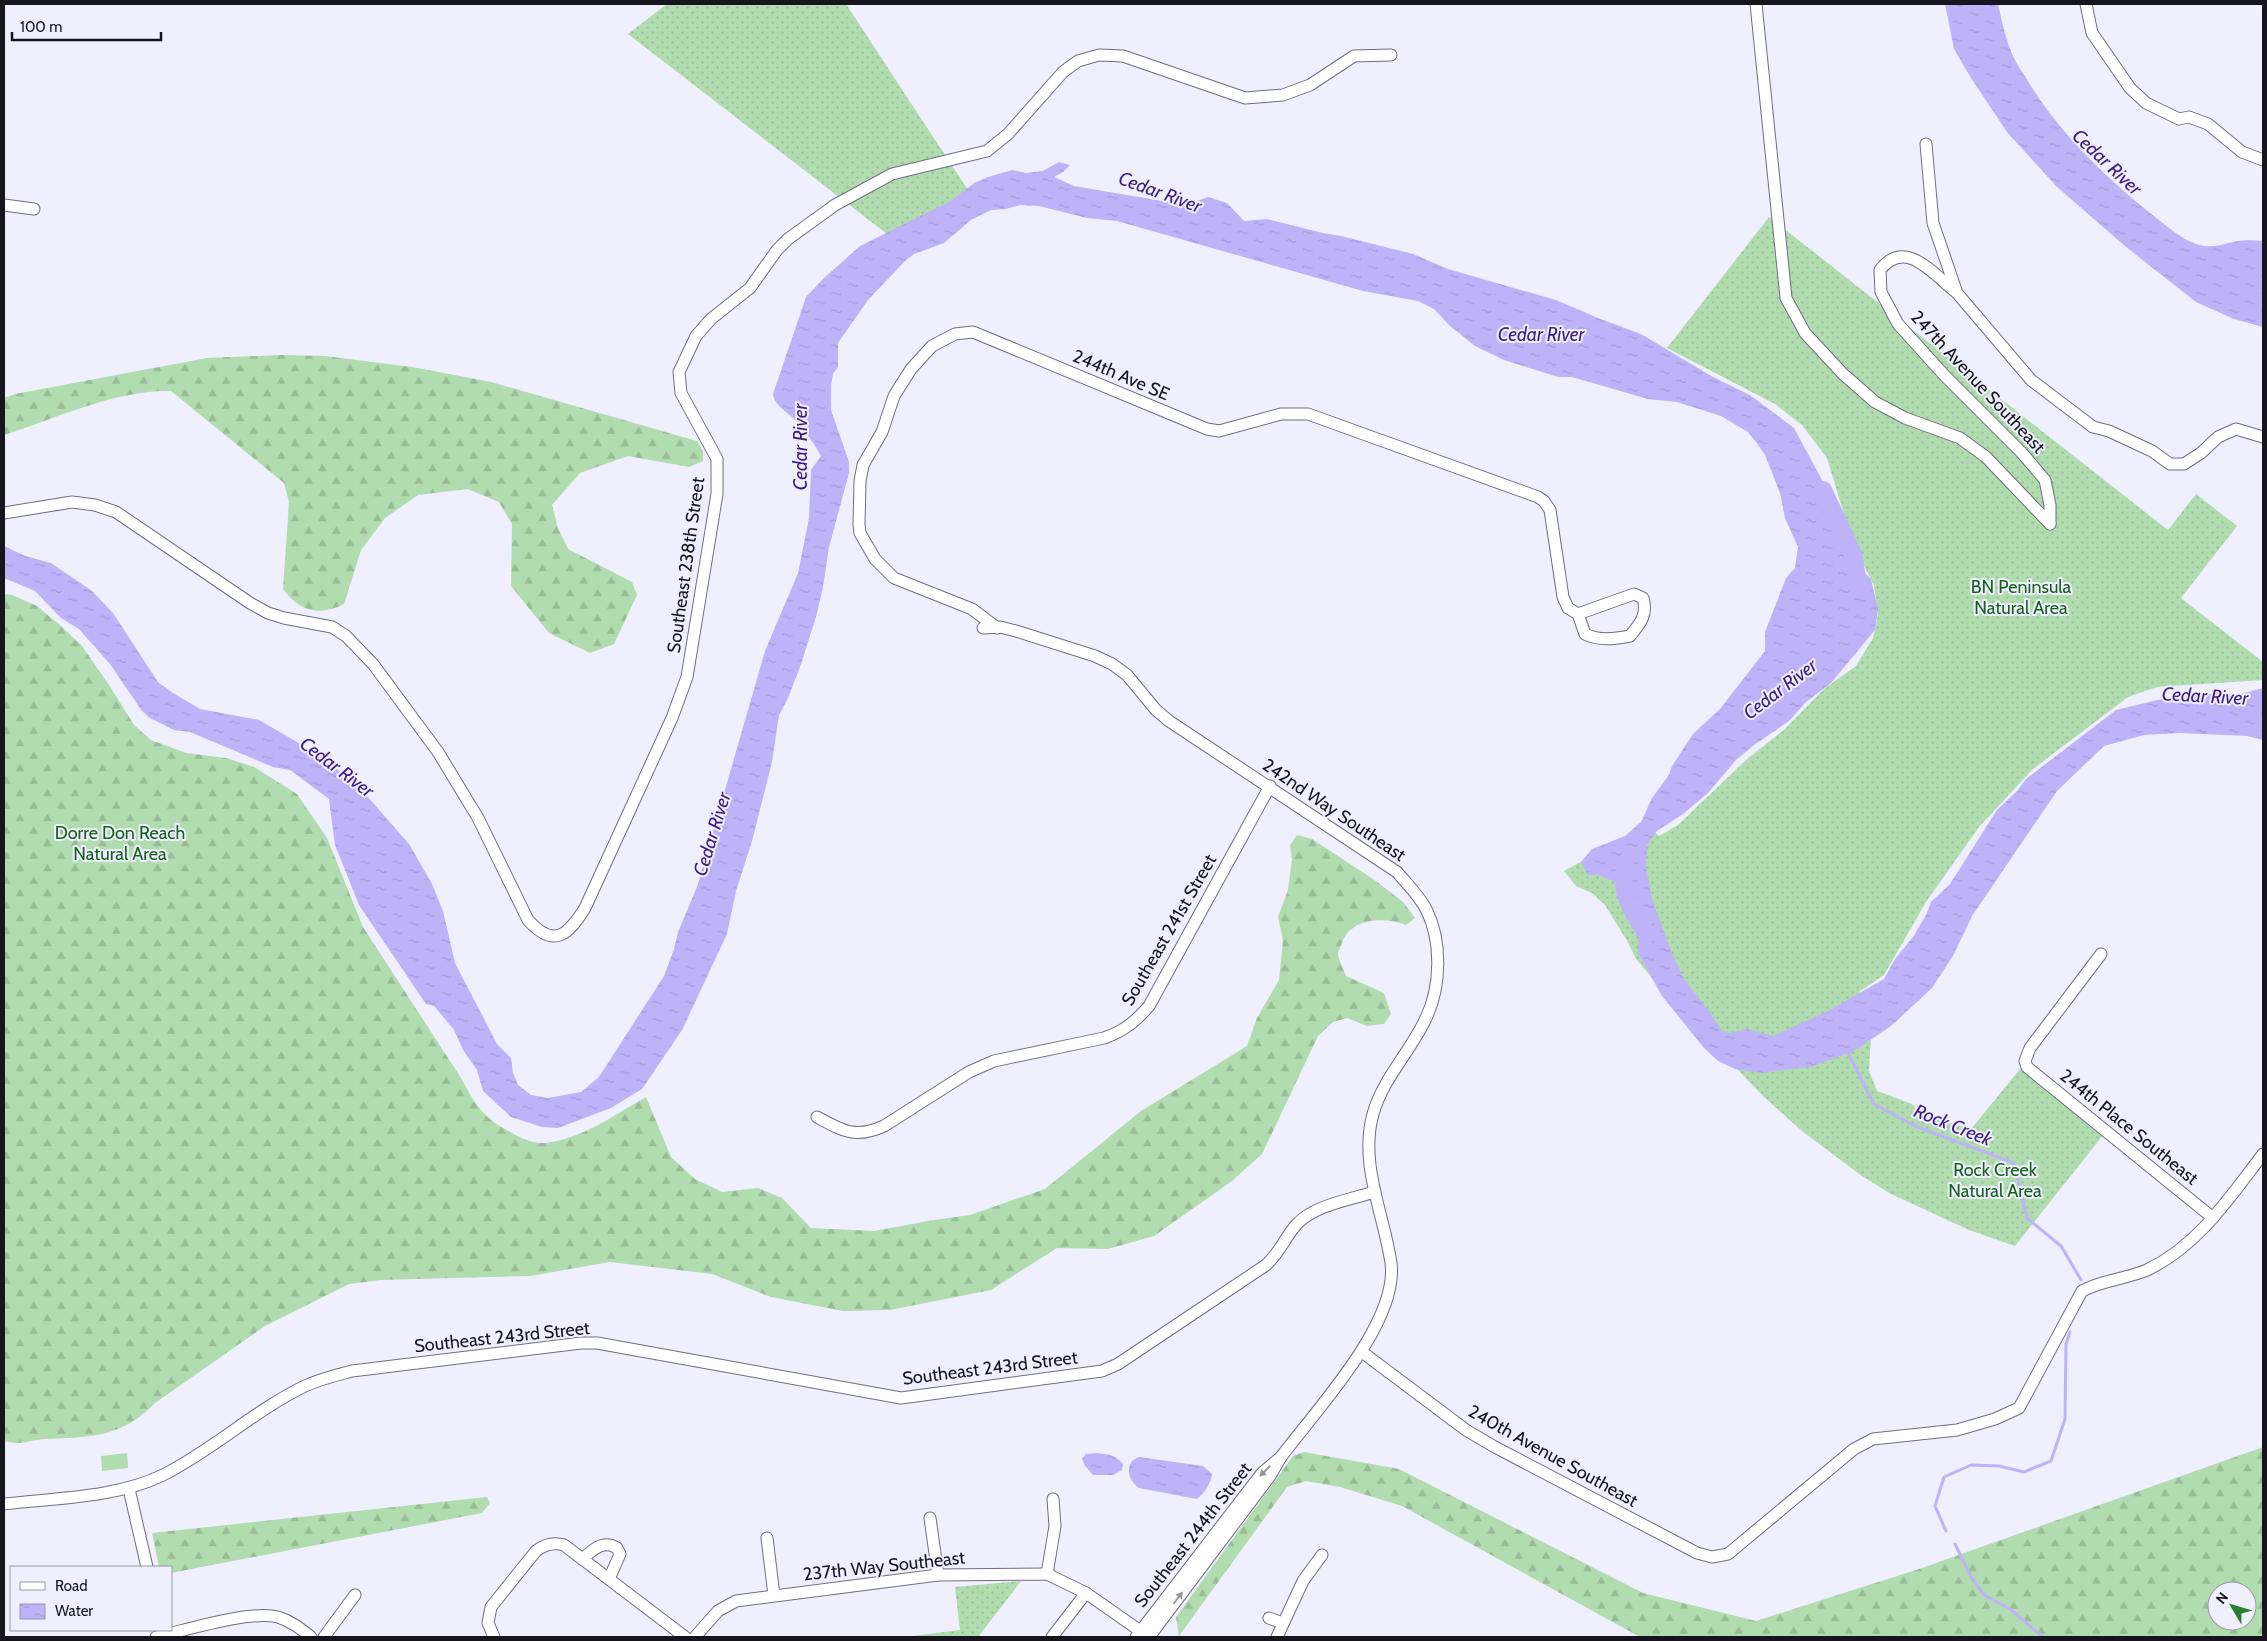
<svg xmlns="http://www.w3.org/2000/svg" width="2267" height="1641" font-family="Cabin,sans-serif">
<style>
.grass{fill:url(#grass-dots)}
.forest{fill:url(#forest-firs);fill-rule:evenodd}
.garden{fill:#b0dcaf}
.water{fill:url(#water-ripples)}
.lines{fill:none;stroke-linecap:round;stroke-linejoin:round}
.stream{stroke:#beb3f9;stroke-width:3}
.river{stroke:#beb3f9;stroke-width:18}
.minor-casing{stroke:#706d82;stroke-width:13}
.minor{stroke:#fff;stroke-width:11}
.oneway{fill:#969699}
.labels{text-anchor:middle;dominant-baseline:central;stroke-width:4;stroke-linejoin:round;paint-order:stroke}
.street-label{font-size:18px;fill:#16151d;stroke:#f0effd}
.park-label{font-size:18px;fill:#18611e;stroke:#f0effd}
.water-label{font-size:19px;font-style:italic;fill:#3d1d7f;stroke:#f0effd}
</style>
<defs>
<pattern id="grass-dots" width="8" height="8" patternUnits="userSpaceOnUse" patternTransform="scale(1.25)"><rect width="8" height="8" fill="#b0dcaf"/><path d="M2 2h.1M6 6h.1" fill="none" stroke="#97bc96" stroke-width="1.8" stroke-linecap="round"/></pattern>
<pattern id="forest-firs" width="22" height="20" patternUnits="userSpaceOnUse" patternTransform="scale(1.25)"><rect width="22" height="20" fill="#b0dcaf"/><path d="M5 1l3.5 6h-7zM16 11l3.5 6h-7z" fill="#97bc96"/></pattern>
<pattern id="water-ripples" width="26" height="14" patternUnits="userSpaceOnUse" patternTransform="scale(1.25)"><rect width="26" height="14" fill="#beb3f9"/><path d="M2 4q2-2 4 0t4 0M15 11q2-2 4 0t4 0" fill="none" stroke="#a399d5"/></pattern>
</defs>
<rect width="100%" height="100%" fill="#f0effd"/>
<g class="grass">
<polygon points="667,4 846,4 968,190 953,201 887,234 628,34"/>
<polygon points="1769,217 2168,530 2196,494 2237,526 2181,598 2263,662 2263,680 2157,687 2128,697 2033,769 1979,827 1926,902 1884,975 1859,992 1873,1003 1869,1071 1877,1091 1912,1104 1927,1117 1971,1129 2025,1063 2108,1129 2015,1246 1969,1230 1891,1194 1862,1176 1802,1131 1762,1095 1672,1001 1636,959 1629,944 1605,905 1592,893 1576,886 1564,871 1647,826 1659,836 1678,825 1746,760 1785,729 1825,688 1856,666 1873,638 1878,615 1874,585 1853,544 1827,458 1802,425 1775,404 1667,348"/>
<polygon points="1021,1581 978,1637 904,1637 960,1630 955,1587"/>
</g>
<g class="forest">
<path d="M282,355L325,356L412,367L491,382L697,441L703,451V461L689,467L628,456L580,473L552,505L558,528L568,549L632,582L637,595L614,644L590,653L549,633L511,586L512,524L499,502L468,489L418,495L385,518L361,550L344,604C319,617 299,611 283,589L289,502L284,483L171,391C118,389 54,419 4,435V398L15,394L207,358Z"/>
<path d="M4,594L12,595L37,606L61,626L82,646L109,685L134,725L151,740L186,753L226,758L254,767L297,794L327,838L363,927L461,1078C477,1107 482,1117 512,1133C521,1138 534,1144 545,1143C582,1139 614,1115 646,1097L671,1157L695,1179L722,1192L758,1188L782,1198L811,1228L874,1231L934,1220L970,1215L1045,1189L1141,1111L1247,1046L1257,1018L1279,980L1283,940L1278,917L1288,890L1292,859L1290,845L1297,835L1312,839L1376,881L1403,902L1415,918L1406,925C1385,917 1351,917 1342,943C1341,946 1338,951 1338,954C1339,961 1344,970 1346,976L1384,993L1391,1014L1384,1024L1367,1026L1347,1018L1333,1022L1318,1036L1262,1154L1232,1181L1154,1236L1108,1249L1057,1248L991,1290L890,1310L843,1311L771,1297L712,1274L610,1262L530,1276L380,1280L349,1284L265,1326L155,1403C121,1438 91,1437 45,1439C29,1440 21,1446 4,1441Z"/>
<path d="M2263,1447V1637H1640L1402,1506L1340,1487L1306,1481L1287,1487L1179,1636L1176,1617L1293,1456L1304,1452L1399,1469L1643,1593L1756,1621L1922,1568ZM2217,1591H2247V1621H2217Z"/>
<polygon points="487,1497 490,1503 482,1513 171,1573 171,1567 159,1567 152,1533"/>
</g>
<polygon class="garden" points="127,1453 128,1468 102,1471 101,1456"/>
<g class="water">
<path d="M1945,4H1998C2002,22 2006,41 2014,58C2017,65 2022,71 2026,78C2058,132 2106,178 2155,217C2168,227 2180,238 2196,244C2210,249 2220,245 2233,242C2243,240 2253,240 2263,241V327L2234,319L2196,302L2126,247L2056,186L2007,132L1971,78L1954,49Z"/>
<path d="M1059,162L1070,165L1063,172L1054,177L1074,186L1185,205L1208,197L1227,203L1244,221L1267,219L1323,233L1341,236L1413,254L1448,269L1556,300L1598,318L1641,334L1713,377L1750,395L1794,428L1822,480L1832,509L1833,524L1840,547L1871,579L1878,609L1875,630L1831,683L1806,702L1789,721L1754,745L1736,760L1708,793L1683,814L1657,831L1647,845L1646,867L1653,903L1673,956L1684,979L1708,1010L1722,1031L1730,1033L1747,1029L1773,1036L1828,1011L1884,979L1895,959L1913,937L1926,915L1931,902L1950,884L1997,810L2017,791L2026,779L2116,710L2183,694H2240L2263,688V740L2247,736L2179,733L2144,735L2104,746L2057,791L1972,916L1953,956L1932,988L1891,1026L1854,1051L1810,1067L1760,1073L1735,1069L1718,1061L1704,1048L1662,996L1638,953V923L1631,895L1613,881L1598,875H1588L1581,862L1592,849L1625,836L1641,822L1652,798L1669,775L1672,766L1693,734L1720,709L1765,651V632L1786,578L1795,568L1798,547L1785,518L1780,493L1765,455L1756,442L1748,432L1721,416L1677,402L1648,399L1572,377H1558L1504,360L1475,346L1450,326L1434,309L1418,301L1363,291L1117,221L1087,218L1039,206L1020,205L1006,209L991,210L971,220L944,243L914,254L905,261L868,300L838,343V367L833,374L831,385V410L849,462V473L829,547L823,587L816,617L801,664L788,698L779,715L772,762L752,841L736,891L727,934L682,1030L642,1089L611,1108L558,1128L542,1127L511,1117L483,1091L477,1070L463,1050L454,1030L434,1006L426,1004L359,905L335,845L329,799L290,770L273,767L190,732L174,730L150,718L142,711L110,664L79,629L61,618L35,591L4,578V546L25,556L51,563L92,591L113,613L158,682L173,693L200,709L259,720L297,742L336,768L360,788L409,844L432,884L443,911L455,963L497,1044L511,1058L513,1073L518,1085L531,1095L548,1098L581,1092L599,1077L664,976L674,949L678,932L697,887L765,651L798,573L809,518L811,470L821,456C814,443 805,431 795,420C786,410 776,408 773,394L806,297L823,279L860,246L951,201L974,183L988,177L1012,170L1026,173L1043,171Z"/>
<path d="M1096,1453C1108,1454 1116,1455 1123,1464L1122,1470L1113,1475H1093L1085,1466L1082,1459L1086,1454Z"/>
<path d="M1139,1457L1203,1466L1212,1474C1211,1483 1204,1494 1197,1499L1139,1488C1127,1480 1124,1462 1139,1457Z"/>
</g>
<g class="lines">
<g class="stream">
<polyline points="1847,1051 1874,1104 1915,1126 2014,1163 2027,1218 2061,1246 2081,1280"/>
<polyline points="1946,1531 1935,1506 1944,1477 1971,1465 1999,1466 2024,1472 2051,1461 2065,1419 2066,1344 2070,1332"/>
<polyline points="1955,1544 1971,1577 1984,1595 2010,1609 2043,1637"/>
</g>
<g class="river">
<polyline points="1823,490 1853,554 1858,584"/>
<path d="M1626,867C1617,891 1636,916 1647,935"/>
</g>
<g class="minor-casing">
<g id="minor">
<polyline points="1756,4 1786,298 1805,333 1843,374 1875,402 1905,418 1960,438 1986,457 2050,524"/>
<polyline points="2086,4 2092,33 2130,88 2146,103 2179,119 2189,117 2208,124 2242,152 2263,160"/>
<polyline points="1926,144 1933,223 1957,293 2031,380 2093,427 2109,431 2152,451 2170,464 2184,464 2201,453 2218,437 2236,429 2263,437"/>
<polyline points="4,205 34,209"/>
<path d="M1956,292C1933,274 1905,237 1880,270L1881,292L1898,324L1945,376L2022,453L2045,480L2050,505V524"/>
<path d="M4,513L72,502L95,505L116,512L250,603L268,613L284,618L332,627L346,636L373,664L438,752L478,818L528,920C554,949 568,935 585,908L672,718L687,677L717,494V459L681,393L679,372L696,336L711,319L750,288L777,250L788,239L835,205L892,174L987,151L1008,134L1063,72L1078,61L1099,55L1123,56L1245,98L1283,95L1310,85L1354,56L1391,55"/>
<path d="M983,628L1000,627L1016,631L1095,656L1112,664L1127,675L1156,710L1169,721L1397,872C1407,884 1420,896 1427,911C1442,942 1441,987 1426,1018C1411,1051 1383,1078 1373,1114C1359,1164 1384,1214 1391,1263C1399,1323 1316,1410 1281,1457"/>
<path d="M997,628L972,609L894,578L875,559L860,533L859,525L860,481L863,465L882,432L894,396L911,369L932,346L955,334L973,332L1207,429L1219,431L1281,414H1308L1538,497L1544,501L1550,510L1563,597L1568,608L1578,614L1634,594L1643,598C1648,615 1640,624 1630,636C1614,639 1599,641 1585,634L1578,614"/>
<polyline points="2101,954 2030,1048 2025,1061 2027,1067 2213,1218"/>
<path d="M817,1117C843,1131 855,1139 884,1126L969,1072L994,1061L1104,1038C1124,1031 1135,1022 1149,1006L1270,786"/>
<path d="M1362,1352L1466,1430L1493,1446L1697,1553L1712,1557L1728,1554L1854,1449L1873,1439L1957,1430L1995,1419L2019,1408L2082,1291C2102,1280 2126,1279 2147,1270C2198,1246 2230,1197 2263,1154"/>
<polyline points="129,1489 147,1567"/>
<path d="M4,1504C56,1498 116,1498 163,1475C213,1450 255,1410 305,1386C320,1379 337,1375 352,1371L581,1343H597L901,1398L1102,1371L1118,1364L1266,1265C1281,1251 1284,1239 1296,1225C1314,1205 1349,1200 1374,1192"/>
<polyline points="930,1518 938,1575"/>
<polyline points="767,1538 774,1595"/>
<path d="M582,1559C593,1550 603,1539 617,1548L620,1554L609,1579"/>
<polyline points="1047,1574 1055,1526 1053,1499"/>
<polyline points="1269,1618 1282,1623"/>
<path d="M156,1637C187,1630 249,1610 278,1617C291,1621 301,1629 311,1637"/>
<polyline points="324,1637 355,1595"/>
<path d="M494,1637L488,1623L491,1607L536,1551C545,1544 554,1542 564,1545L685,1637"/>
<polyline points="695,1637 718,1611 736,1601 938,1575 1047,1574 1086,1593 1149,1637"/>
<polyline points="1052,1637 1086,1593"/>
<polyline points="1136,1637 1262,1473 1281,1457 1270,1476 1149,1637"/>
<polyline points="1277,1637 1303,1581 1322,1555"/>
</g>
</g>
<use href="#minor" class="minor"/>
</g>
<defs><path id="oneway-solid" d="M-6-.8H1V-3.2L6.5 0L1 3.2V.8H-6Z" transform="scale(1.25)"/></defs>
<g class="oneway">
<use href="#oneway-solid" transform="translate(1265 1471) rotate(135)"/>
<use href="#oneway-solid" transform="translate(1178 1598) rotate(-53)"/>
</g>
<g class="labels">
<g class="street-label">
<text transform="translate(1121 375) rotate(23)">244th Ave SE</text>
<text transform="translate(1978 382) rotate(47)">247th Avenue Southeast</text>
<text transform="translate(686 565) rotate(-82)">Southeast 238th Street</text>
<text transform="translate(1334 810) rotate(34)">242nd Way Southeast</text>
<text transform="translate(1169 930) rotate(-60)">Southeast 241st Street</text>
<text transform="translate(2129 1127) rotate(39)">244th Place Southeast</text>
<text transform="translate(502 1337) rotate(-6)">Southeast 243rd Street</text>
<text transform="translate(990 1368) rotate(-7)">Southeast 243rd Street</text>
<text transform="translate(1553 1456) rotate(29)">240th Avenue Southeast</text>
<text transform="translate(1193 1535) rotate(-52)">Southeast 244th Street</text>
<text transform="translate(884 1566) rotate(-6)">237th Way Southeast</text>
</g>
<g class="park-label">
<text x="2021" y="587">BN Peninsula<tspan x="2021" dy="21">Natural Area</tspan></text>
<text x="120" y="833">Dorre Don Reach<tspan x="120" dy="21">Natural Area</tspan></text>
<text x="1995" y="1170">Rock Creek<tspan x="1995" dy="21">Natural Area</tspan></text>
</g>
<g class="water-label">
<text transform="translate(2107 162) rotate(43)">Cedar River</text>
<text transform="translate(1160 192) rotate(20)">Cedar River</text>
<text x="1541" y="334">Cedar River</text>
<text transform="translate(800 447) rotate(-90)">Cedar River</text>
<text transform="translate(1780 689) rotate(-37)">Cedar River</text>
<text transform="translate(2205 696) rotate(3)">Cedar River</text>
<text transform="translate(337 767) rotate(37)">Cedar River</text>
<text transform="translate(712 834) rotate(-73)">Cedar River</text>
<text transform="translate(1953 1125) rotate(22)">Rock Creek</text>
</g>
</g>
<rect width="2267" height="1641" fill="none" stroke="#16151d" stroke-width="10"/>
<rect x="10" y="1566" width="162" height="65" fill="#f0effd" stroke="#9998a3"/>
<rect x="20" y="1582" width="25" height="8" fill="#ffffff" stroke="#9998a3"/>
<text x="55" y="1591" font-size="15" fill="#16151d">Road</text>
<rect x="20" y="1604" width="25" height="15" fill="url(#water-ripples)" stroke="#9998a3"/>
<text x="55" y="1616" font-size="15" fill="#16151d">Water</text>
<g transform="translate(2232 1606) rotate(308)"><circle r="24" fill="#f0effd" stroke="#9998a3"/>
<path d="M0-4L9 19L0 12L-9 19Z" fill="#298130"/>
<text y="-8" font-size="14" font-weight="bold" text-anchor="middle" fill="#16151d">N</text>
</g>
<path d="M12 32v8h149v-8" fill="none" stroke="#16151d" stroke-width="2.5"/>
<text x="20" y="32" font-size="15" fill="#16151d" stroke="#f0effd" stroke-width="4" paint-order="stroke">100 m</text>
</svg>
